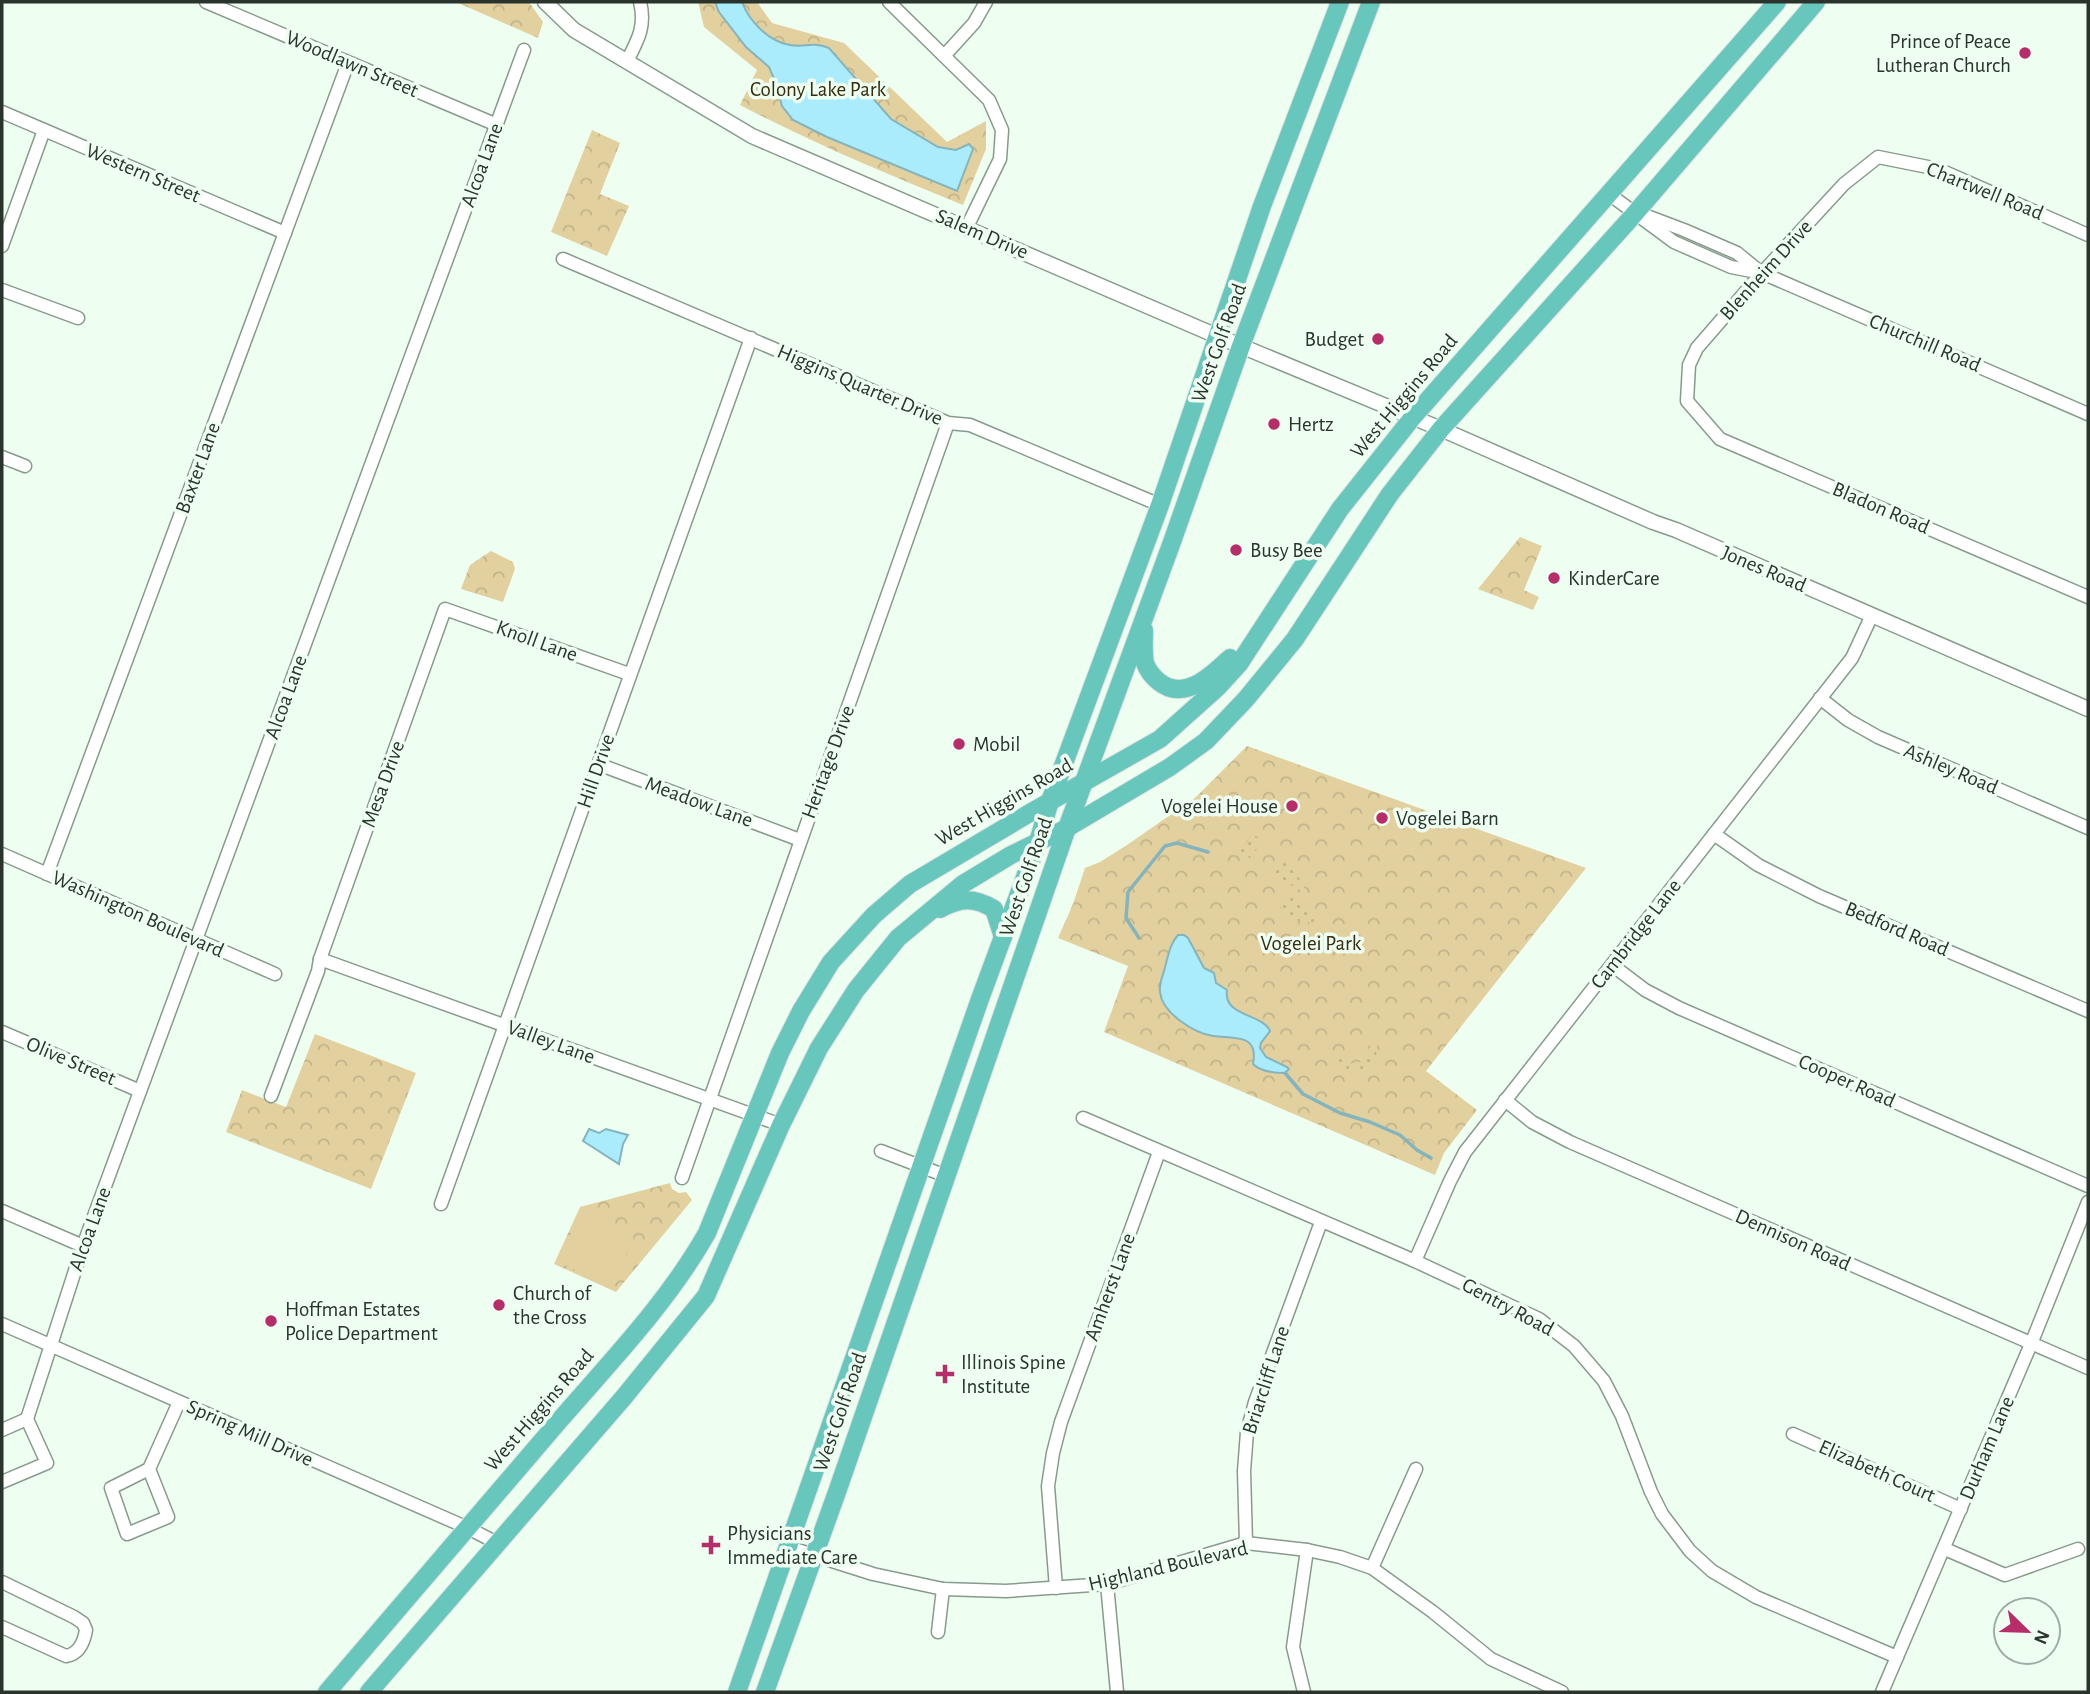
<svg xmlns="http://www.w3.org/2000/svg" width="2090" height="1694" font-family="'Alegreya Sans',sans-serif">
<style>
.park{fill:url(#park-crowns)}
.garden{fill:url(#garden-dots)}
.pitch{fill:#e2d09f}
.water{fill:#aaecfb;stroke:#84b4bd;stroke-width:2}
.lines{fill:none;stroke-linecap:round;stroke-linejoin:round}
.stream{stroke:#84b4bd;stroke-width:3.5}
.minor-casing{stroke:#879b8c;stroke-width:15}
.tertiary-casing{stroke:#879b8c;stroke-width:17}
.primary-casing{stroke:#e1e2e2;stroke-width:20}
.minor{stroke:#fff;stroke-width:12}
.tertiary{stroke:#fff;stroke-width:14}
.primary{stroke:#67c7bd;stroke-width:18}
.poi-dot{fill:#b62d6a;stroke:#eefff1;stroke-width:2.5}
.labels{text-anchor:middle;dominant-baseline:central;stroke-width:7;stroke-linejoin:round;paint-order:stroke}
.poi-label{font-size:21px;fill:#2b332d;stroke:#eefff1;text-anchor:start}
.street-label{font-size:21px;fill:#2b332d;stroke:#eefff1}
.park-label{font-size:21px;fill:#362c0f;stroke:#eefff1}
</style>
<defs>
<pattern id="park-crowns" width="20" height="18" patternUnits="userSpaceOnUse" patternTransform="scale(1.75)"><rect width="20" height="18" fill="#e2d09f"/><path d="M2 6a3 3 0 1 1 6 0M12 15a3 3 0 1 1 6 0" fill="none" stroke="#c2b389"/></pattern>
<pattern id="garden-dots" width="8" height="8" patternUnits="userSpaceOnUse" patternTransform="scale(1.75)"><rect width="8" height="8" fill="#e2d09f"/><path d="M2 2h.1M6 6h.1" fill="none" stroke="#c2b389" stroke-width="1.8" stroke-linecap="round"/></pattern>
</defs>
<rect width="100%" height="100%" fill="#eefff1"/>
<g class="park">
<polygon points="456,2 529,2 543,22 538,38"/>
<path d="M698,2H757L772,23L844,43L947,142L986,121V149L963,205C887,174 812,143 740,105L757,70L704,27Z"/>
<polygon points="592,130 620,143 600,194 629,206 607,256 551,232"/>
<polygon points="1520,537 1542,546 1524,590 1539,597 1533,610 1478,589"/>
<polygon points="491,551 513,562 515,569 503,602 461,589 470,565"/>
<polygon points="1247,746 1586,868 1426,1071 1477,1110 1444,1153 1435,1175 1104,1032 1128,966 1058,938 1073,904 1085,868 1100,862 1127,845 1196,797"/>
<polygon points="315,1034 416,1073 371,1189 226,1132 242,1090 286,1107"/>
<polygon points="670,1183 672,1189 679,1193 686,1192 692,1200 616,1292 554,1264 580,1207"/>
</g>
<g class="garden">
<polygon points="1256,836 1261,839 1258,848 1250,858 1239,853 1249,839"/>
<path d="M1284,859L1297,865L1298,876L1307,893C1299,890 1279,879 1275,873L1277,863Z"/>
<path d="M1290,891C1304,902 1303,915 1322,922V923L1301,922L1283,914L1280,905L1283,898Z"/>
<path d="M1377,1041C1377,1046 1377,1052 1376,1057C1367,1081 1337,1075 1328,1056L1338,1055L1347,1064L1360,1062L1368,1054L1369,1044Z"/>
</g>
<polygon class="pitch" points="581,1212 634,1237 612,1287 558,1262"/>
<g class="water">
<path d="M715,2H742C749,21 769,42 790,45C806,48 810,41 829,48L891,119L938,147L956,150L969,144L973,149L957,191L827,137L793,120L782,106L776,83L769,67L746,47L719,12Z"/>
<path d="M1178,935H1184L1188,938L1204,968L1214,973L1216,983L1227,990C1223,1017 1262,1013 1270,1031L1261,1043L1260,1048L1266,1057L1287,1067L1289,1069L1285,1073C1274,1073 1261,1072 1253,1064C1259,1033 1234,1039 1213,1036C1194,1033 1162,1013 1160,992C1159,984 1162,978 1164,971C1168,958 1169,945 1178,935Z"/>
<polygon points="589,1129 599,1133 606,1129 628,1135 623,1144 619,1164 583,1141"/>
</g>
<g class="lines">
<g class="stream">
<polyline points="1139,938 1126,918 1128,892 1165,846 1177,843 1208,852"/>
<polyline points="1285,1073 1303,1094 1340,1113 1370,1122 1400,1135 1417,1150 1431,1158"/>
</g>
<g class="minor-casing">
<g id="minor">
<polyline points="206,2 497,125"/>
<polyline points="889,2 989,100 1002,130 1000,159 967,227"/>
<polyline points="944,56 974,23 986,2"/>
<path d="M627,61C638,40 646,26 640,2"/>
<polyline points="2,112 285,233"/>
<polyline points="1609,194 1674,242 1731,267 1762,273 2088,414"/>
<polyline points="1647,216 1684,230 1737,253 1759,271"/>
<polyline points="2088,235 1938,169 1878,157 1844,184 1762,273 1697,348 1689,365 1687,401 1720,439 2088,597"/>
<polyline points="2,246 44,130"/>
<polyline points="563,259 948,423 970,425 1160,505"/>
<polyline points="2,290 78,318"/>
<polyline points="2,457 25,466"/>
<polyline points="1820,698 1848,720 1878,737 2088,828"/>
<polyline points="598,764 800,840"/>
<polyline points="1714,834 1758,865 1819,896 2088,1011"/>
<polyline points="2,854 275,974"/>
<polyline points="47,874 348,63"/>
<polyline points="320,959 781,1125"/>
<polyline points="1612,965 1645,990 1679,1008 2088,1186"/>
<polyline points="2,1032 140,1091"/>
<polyline points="271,1096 318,971 320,959 445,609 629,674"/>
<polyline points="1505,1100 1532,1122 1570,1142 2088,1368"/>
<polyline points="1083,1118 1415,1261 1539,1319 1574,1346 1604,1381 1622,1416 1651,1492 1662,1514 1690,1551 1712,1571 1756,1597 1897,1657"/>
<polyline points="881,1151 946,1176"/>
<polyline points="682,1178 948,423"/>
<polyline points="441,1204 751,338"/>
<polyline points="2,1211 83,1246"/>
<polyline points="1415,1261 1450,1181 1465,1152 1852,658 1872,615"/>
<polyline points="2,1324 468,1528 497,1543"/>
<polyline points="2,1430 27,1419"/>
<polyline points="1793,1434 1961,1509"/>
<polyline points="149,1469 168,1517 127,1534 111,1488 149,1469 179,1402"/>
<polyline points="2,1482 47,1463 27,1419 83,1246 524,50"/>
<polyline points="1246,1543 1244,1471 1247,1432 1255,1402 1321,1222"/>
<polyline points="788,1547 873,1574 943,1589 1006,1591 1107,1584 1246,1543 1307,1550 1340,1557 1372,1568 1433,1612 1491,1659 1562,1692"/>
<polyline points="1945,1549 2005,1575 2078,1549"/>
<polyline points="1372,1568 1416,1469"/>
<path d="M2,1582L74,1617L83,1623L86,1630C84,1642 79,1654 66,1656L2,1627"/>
<polyline points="1107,1584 1117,1692"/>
<polyline points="1056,1588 1048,1486 1053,1453 1061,1422 1159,1152"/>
<polyline points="938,1632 943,1589"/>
<polyline points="1304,1692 1293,1647 1307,1550"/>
<polyline points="1882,1692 2031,1344 2088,1202"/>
</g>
</g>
<g class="tertiary-casing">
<polyline id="tertiary" points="545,2 574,30 752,136 1217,336 1441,429 1653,522 1676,530 2088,709"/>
</g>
<g class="primary-casing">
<g id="primary">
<path d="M1144,630C1144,640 1143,653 1145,663C1148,671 1152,676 1158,681C1184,703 1212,675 1230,658"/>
<path d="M940,909C961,898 973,897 994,909L1003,937"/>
<path d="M327,1692C404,1602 482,1511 559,1421C611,1361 668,1302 707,1233L780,1053L801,1011L831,962L874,915L910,884L1028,814L1160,739L1218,687L1239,664L1340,509L1413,417L1777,2"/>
<polyline points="369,1692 624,1397 706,1296 781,1125 819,1048 856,990 898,938 963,884 1011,855 1067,828 1170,767 1206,741 1246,699 1295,639 1390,494 1441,429 1631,218 1816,2"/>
<polyline points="737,1692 980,999 1038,842 1050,801 1160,505 1262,206 1340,2"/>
<polyline points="765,1692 837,1492 1067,828 1172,542 1241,346 1371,2"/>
</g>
</g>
<use href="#minor" class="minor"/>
<use href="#tertiary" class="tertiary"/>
<use href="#primary" class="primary"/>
</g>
<g class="poi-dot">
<circle cx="2025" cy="53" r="7"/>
<circle cx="1378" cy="339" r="7"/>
<circle cx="1274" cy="424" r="7"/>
<circle cx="1236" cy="550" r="7"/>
<circle cx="1554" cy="578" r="7"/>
<circle cx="959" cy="744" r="7"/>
<circle cx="1292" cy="806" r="7"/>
<circle cx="1382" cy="818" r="7"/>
<circle cx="499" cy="1305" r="7"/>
<circle cx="271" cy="1321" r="7"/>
<path d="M941.5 1363.5h7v7h7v7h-7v7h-7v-7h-7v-7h7z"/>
<path d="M707.5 1534.5h7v7h7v7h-7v7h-7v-7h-7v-7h7z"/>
</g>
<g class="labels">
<g class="poi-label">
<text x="2011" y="41" text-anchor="end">Prince of Peace<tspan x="2011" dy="24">Lutheran Church</tspan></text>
<text x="1364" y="339" text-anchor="end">Budget</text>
<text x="1288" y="424">Hertz</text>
<text x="1250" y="550">Busy Bee</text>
<text x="1568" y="578">KinderCare</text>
<text x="973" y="744">Mobil</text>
<text x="1278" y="806" text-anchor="end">Vogelei House</text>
<text x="1396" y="818">Vogelei Barn</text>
<text x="513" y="1293">Church of<tspan x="513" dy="24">the Cross</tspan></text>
<text x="285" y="1309">Hoffman Estates<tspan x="285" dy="24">Police Department</tspan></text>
<text x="961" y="1362">Illinois Spine<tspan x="961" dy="24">Institute</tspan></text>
<text x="727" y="1533">Physicians<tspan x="727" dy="24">Immediate Care</tspan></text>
</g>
<g class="street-label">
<text transform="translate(352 64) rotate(23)">Woodlawn Street</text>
<text transform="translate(482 165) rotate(-70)">Alcoa Lane</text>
<text transform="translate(143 173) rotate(23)">Western Street</text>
<text transform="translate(1985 191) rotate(22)">Chartwell Road</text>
<text transform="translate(982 234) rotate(23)">Salem Drive</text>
<text transform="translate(1766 270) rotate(-48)">Blenheim Drive</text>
<text transform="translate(1219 343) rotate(-70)">West Golf Road</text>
<text transform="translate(1925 343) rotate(23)">Churchill Road</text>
<text transform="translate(860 385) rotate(23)">Higgins Quarter Drive</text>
<text transform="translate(1404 396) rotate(-50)">West Higgins Road</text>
<text transform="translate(198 468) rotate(-70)">Baxter Lane</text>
<text transform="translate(1881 508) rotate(23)">Bladon Road</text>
<text transform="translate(1764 569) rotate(23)">Jones Road</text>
<text transform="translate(537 641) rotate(20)">Knoll Lane</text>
<text transform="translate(286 697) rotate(-70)">Alcoa Lane</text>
<text transform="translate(828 762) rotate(-70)">Heritage Drive</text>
<text transform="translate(1951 769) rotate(23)">Ashley Road</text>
<text transform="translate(596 771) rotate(-71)">Hill Drive</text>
<text transform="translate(383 784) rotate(-70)">Mesa Drive</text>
<text transform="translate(699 802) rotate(20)">Meadow Lane</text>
<text transform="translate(1004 802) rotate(-30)">West Higgins Road</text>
<text transform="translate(1026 877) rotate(-71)">West Golf Road</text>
<text transform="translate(138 914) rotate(24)">Washington Boulevard</text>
<text transform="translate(1897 929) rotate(23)">Bedford Road</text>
<text transform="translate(1636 934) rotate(-52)">Cambridge Lane</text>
<text transform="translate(551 1042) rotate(20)">Valley Lane</text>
<text transform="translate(71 1061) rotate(23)">Olive Street</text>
<text transform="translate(1847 1081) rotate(24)">Cooper Road</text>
<text transform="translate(90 1229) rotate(-70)">Alcoa Lane</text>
<text transform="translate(1793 1240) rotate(24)">Dennison Road</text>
<text transform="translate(1110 1287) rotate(-70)">Amherst Lane</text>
<text transform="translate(1508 1307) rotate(28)">Gentry Road</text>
<text transform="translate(1266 1380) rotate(-72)">Briarcliff Lane</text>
<text transform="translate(539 1410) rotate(-49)">West Higgins Road</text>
<text transform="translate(840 1412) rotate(-71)">West Golf Road</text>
<text transform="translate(250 1433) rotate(24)">Spring Mill Drive</text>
<text transform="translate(1987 1448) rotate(-67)">Durham Lane</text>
<text transform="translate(1877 1471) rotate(24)">Elizabeth Court</text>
<text transform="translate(1168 1566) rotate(-13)">Highland Boulevard</text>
</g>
<g class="park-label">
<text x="818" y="89">Colony Lake Park</text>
<text x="1311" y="943">Vogelei Park</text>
</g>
</g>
<rect width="2090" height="1694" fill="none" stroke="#2b332d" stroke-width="7"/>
<g transform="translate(2027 1631) rotate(113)"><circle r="33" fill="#eefff1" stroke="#a0ada3" stroke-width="2"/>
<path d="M0-5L12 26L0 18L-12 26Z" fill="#b62d6a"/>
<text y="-10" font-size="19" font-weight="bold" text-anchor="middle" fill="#2b332d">N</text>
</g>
</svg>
